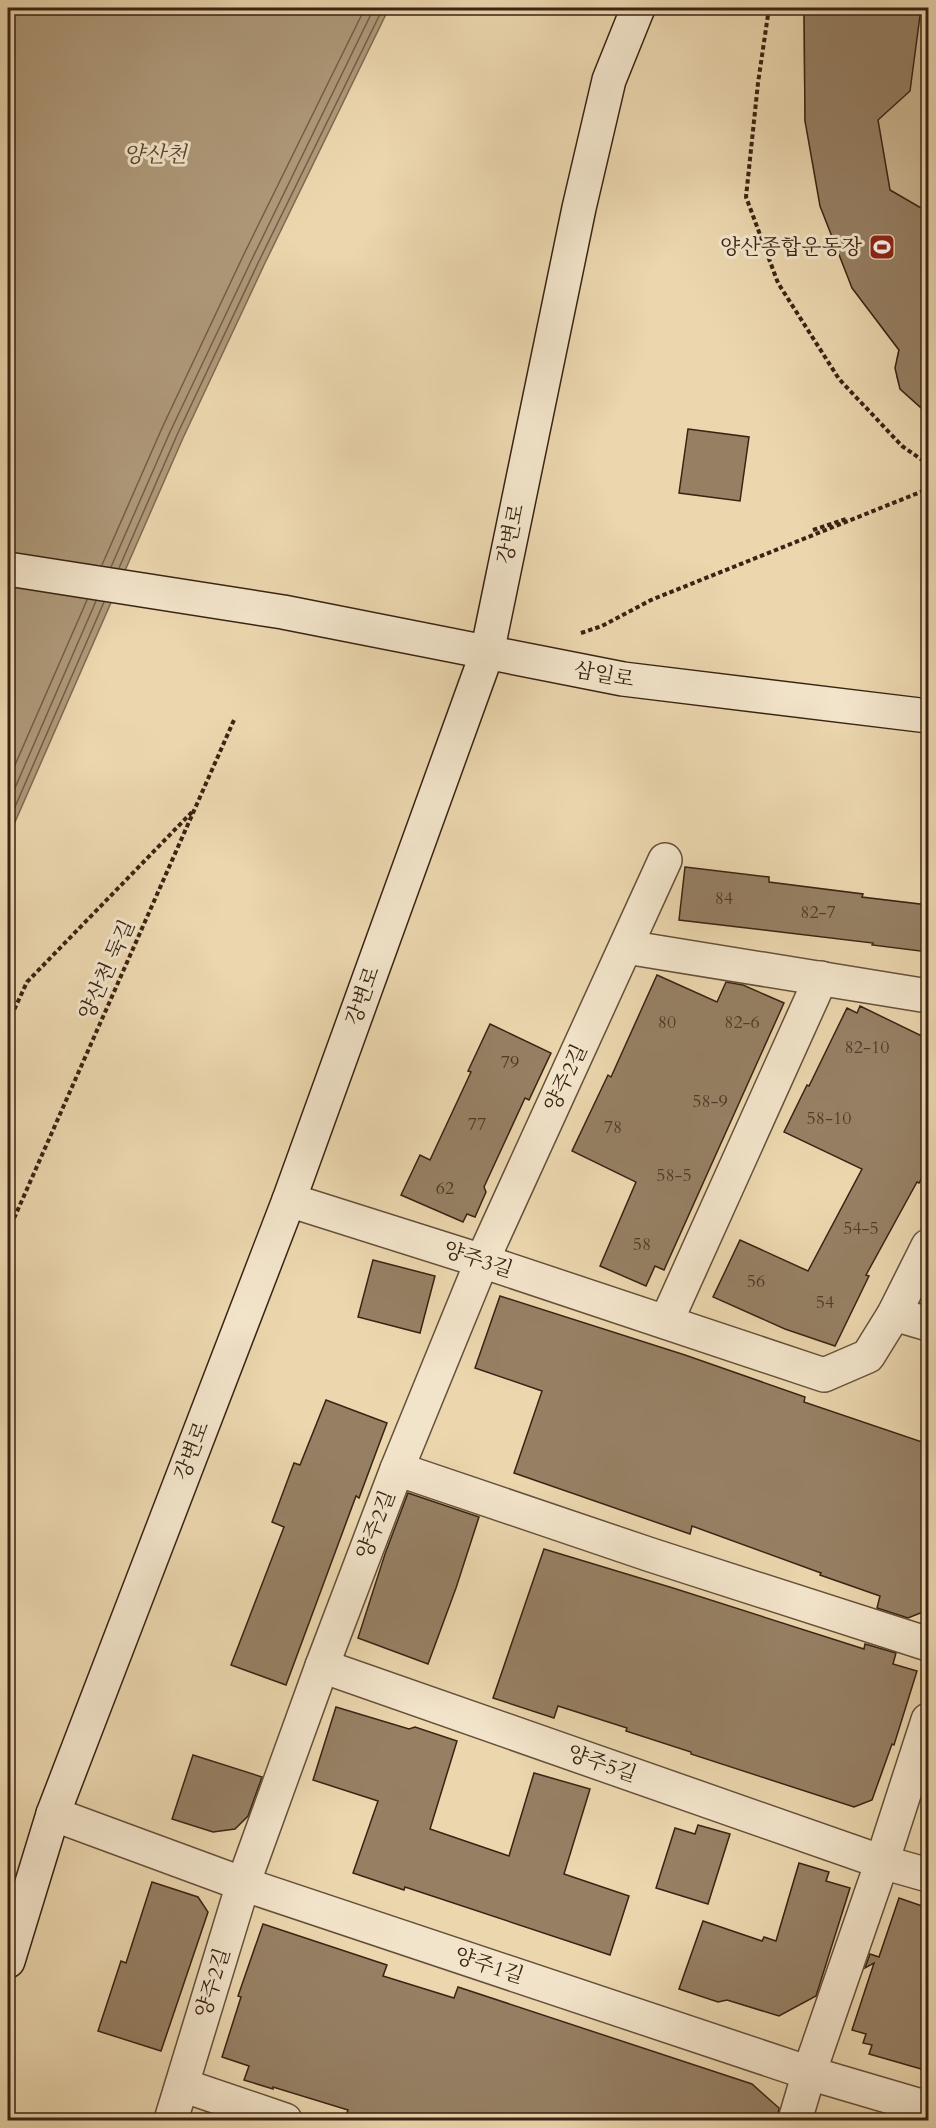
<svg xmlns="http://www.w3.org/2000/svg" width="936" height="2128" font-family="Cardo,'Noto Serif KR',serif">
<style>
.green{fill:#cdb894;stroke:#836e54;stroke-width:1.5}
.water{fill:#ae9979;stroke:#7f6a50;stroke-width:1.5}
.lines{fill:none;stroke-linecap:round;stroke-linejoin:round}
.shore{stroke:#745e46;stroke-width:1.5}
.building{fill:#968064;stroke:#392313;stroke-width:1.5}
.street-casing{stroke:#66503a;stroke-width:36}
.secondary-casing{stroke:#392313;stroke-width:36}
.path{stroke:#392313;stroke-width:4;stroke-dasharray:4.5 3;stroke-linecap:butt}
.street{stroke:#f2e4ca;stroke-width:33}
.secondary{stroke:#f2e4ca;stroke-width:33}
.labels{text-anchor:middle;dominant-baseline:central;stroke-width:6;stroke-linejoin:round;paint-order:stroke}
.number-label{font-size:18px;fill:#503a27}
.poi-label{font-size:21px;fill:#392313;stroke:#f2e4ca;text-anchor:end}
.street-label{font-size:21px;fill:#392313;stroke:#f2e4ca}
.water-label{font-size:22px;font-style:italic;fill:#5c4632;stroke:#f2e4ca}
</style>
<rect width="100%" height="100%" fill="#ebd6ae"/>
<filter id="stains"><feTurbulence type="fractalNoise" baseFrequency=".00333" numOctaves="4"/><feColorMatrix values="0 0 0 0 .2 0 0 0 0 .09 0 0 0 0 .02 0 0 0 .5 -.17"/></filter>
<radialGradient id="worn" r=".72"><stop offset=".6" stop-color="#630" stop-opacity="0"/><stop offset="1" stop-color="#630" stop-opacity=".3"/></radialGradient>
<path class="green" d="M804,8H928V414C904,392 890,386 899,350L852,288L805,121Z"/>
<polygon class="water" points="8,8 389,8 265,263 183,438 8,838"/>
<g class="lines">
<g class="shore">
<polyline points="102,565 162,428 244,254 365,8"/>
<polyline points="111,567 170,432 253,257 374,8"/>
<polyline points="119,568 177,435 259,261 383,8"/>
<polyline points="8,781 87,600"/>
<polyline points="8,804 96,601"/>
<polyline points="8,823 104,602"/>
</g>
</g>
<g class="building">
<polygon points="804,8 921,8 910,91 878,120 890,190 928,212 928,414 900,389 895,368 899,350 852,288 820,206 805,121"/>
<polygon points="688,429 749,437 740,501 679,493"/>
<polygon points="685,867 769,877 769,882 863,894 862,897 928,905 928,952 872,945 873,943 679,920"/>
<polygon points="657,975 717,1002 726,982 743,985 784,1003 664,1270 655,1266 646,1286 600,1266 636,1182 572,1151 608,1075 611,1077"/>
<polygon points="860,1006 928,1039 928,1167 919,1183 917,1182 866,1275 869,1276 835,1346 785,1329 713,1297 740,1240 808,1271 862,1169 784,1132 807,1085 809,1086 847,1008 857,1013"/>
<polygon points="490,1024 551,1053 529,1100 525,1098 484,1187 486,1192 475,1217 467,1214 463,1222 401,1195 420,1155 430,1160 471,1072 468,1071"/>
<polygon points="373,1260 435,1276 420,1333 358,1317"/>
<polygon points="500,1296 685,1355 805,1397 804,1402 928,1444 928,1610 908,1618 877,1608 880,1596 820,1575 821,1573 692,1526 690,1534 514,1473 542,1391 475,1368"/>
<polygon points="326,1400 387,1423 359,1498 356,1496 286,1685 231,1665 284,1527 272,1522 294,1463 300,1465"/>
<polygon points="408,1493 479,1517 456,1588 428,1664 358,1638 385,1554"/>
<polygon points="544,1549 673,1588 864,1649 865,1644 896,1653 893,1664 917,1671 894,1745 892,1744 872,1800 854,1807 691,1754 691,1752 626,1731 627,1728 558,1706 554,1718 493,1698"/>
<polygon points="336,1707 409,1729 415,1727 457,1741 430,1829 509,1856 534,1773 590,1789 564,1874 629,1896 610,1955 405,1887 404,1890 353,1873 378,1801 313,1780"/>
<polygon points="193,1755 262,1777 248,1816 235,1829 213,1832 172,1819"/>
<polygon points="698,1825 730,1834 708,1904 656,1888 675,1828 695,1834"/>
<polygon points="799,1863 829,1872 826,1881 850,1888 816,1996 779,2016 727,2000 718,2002 679,1989 703,1921 762,1941 764,1937 776,1941"/>
<polygon points="152,1882 198,1897 208,1912 161,2051 98,2031 121,1961 126,1963"/>
<polygon points="899,1898 928,1908 928,2071 869,2054 872,2045 863,2043 866,2034 852,2030 874,1963 865,1968 870,1954 879,1957"/>
<polygon points="263,1924 387,1965 383,1976 454,1998 458,1987 752,2084 779,2108 777,2121 344,2121 348,2110 273,2087 273,2089 244,2080 249,2066 222,2057 241,1997 238,1996"/>
</g>
<g class="lines">
<g class="street-casing">
<g id="street">
<polyline points="626,947 928,996"/>
<polyline points="289,1200 482,1261 824,1375 868,1356 894,1314 928,1246"/>
<polyline points="894,1314 928,1324"/>
<polyline points="666,1322 821,978"/>
<polyline points="397,1469 651,1555 928,1644"/>
<polyline points="322,1666 882,1862 928,1875"/>
<polyline points="53,1814 243,1884 809,2073 928,2108"/>
<polyline points="182,2085 285,2120"/>
<polyline points="171,2120 243,1884 322,1666 397,1469 482,1261 665,860"/>
<polyline points="795,2120 809,2073 882,1862 928,1720"/>
</g>
</g>
<g class="secondary-casing">
<g id="secondary">
<polyline points="8,569 283,612 623,679 928,716"/>
<polyline points="8,1961 53,1814 289,1200 487,653 579,208 609,80 638,8"/>
</g>
</g>
<g class="path">
<polyline points="769,8 758,83 746,197 778,283 839,379 902,446 928,464"/>
<polyline points="813,530 846,519"/>
<polyline points="581,633 602,626 651,600 928,489"/>
<polyline points="8,1023 27,982 193,811"/>
<polyline points="8,1232 234,720"/>
</g>
<use href="#street" class="street"/>
<use href="#secondary" class="secondary"/>
</g>
<defs>
<g id="stadium-square" transform="scale(1.35)"><rect x="-9" y="-9" width="18" height="18" rx="4" fill="#8f2418" stroke="#f2e4ca"/><path d="M0-5a6.5 5 0 1 0 0 10a6.5 5 0 1 0 0-10ZM-3.5-1.8h7v3.6h-7Z" fill="#fff"/></g>
</defs>
<g fill-rule="evenodd">
<use href="#stadium-square" x="882" y="247"/>
</g>
<g class="labels">
<g class="number-label">
<text x="724" y="898">84</text>
<text x="818" y="912">82-7</text>
<text x="667" y="1022">80</text>
<text x="742" y="1022">82-6</text>
<text x="867" y="1047">82-10</text>
<text x="510" y="1062">79</text>
<text x="710" y="1101">58-9</text>
<text x="829" y="1118">58-10</text>
<text x="477" y="1124">77</text>
<text x="613" y="1127">78</text>
<text x="674" y="1175">58-5</text>
<text x="445" y="1188">62</text>
<text x="861" y="1228">54-5</text>
<text x="642" y="1244">58</text>
<text x="756" y="1281">56</text>
<text x="825" y="1302">54</text>
</g>
<g class="poi-label">
<text x="862" y="247">양산종합운동장</text>
</g>
<g class="street-label">
<text transform="translate(511 534) rotate(-78)">강변로</text>
<text transform="translate(604 675) rotate(10)">삼일로</text>
<text transform="translate(107 970) rotate(-66)">양산천 둑길</text>
<text transform="translate(363 996) rotate(-70)">강변로</text>
<text transform="translate(566 1078) rotate(-65)">양주2길</text>
<text transform="translate(478 1260) rotate(18)">양주3길</text>
<text transform="translate(192 1451) rotate(-69)">강변로</text>
<text transform="translate(376 1525) rotate(-69)">양주2길</text>
<text transform="translate(602 1764) rotate(19)">양주5길</text>
<text transform="translate(489 1966) rotate(18)">양주1길</text>
<text transform="translate(213 1983) rotate(-73)">양주2길</text>
</g>
<g class="water-label">
<text x="155" y="155">양산천</text>
</g>
</g>
<rect width="936" height="2128" fill="none" stroke="#ebd6ae" stroke-width="30"/>
<rect x="9" y="9" width="918" height="2110" fill="none" stroke="#392313" stroke-width="3"/>
<rect x="15" y="15" width="906" height="2098" fill="none" stroke="#392313" stroke-width="1.5"/>
<rect width="100%" height="100%" filter="url(#stains)"/>
<rect width="100%" height="100%" fill="url(#worn)"/>
</svg>
